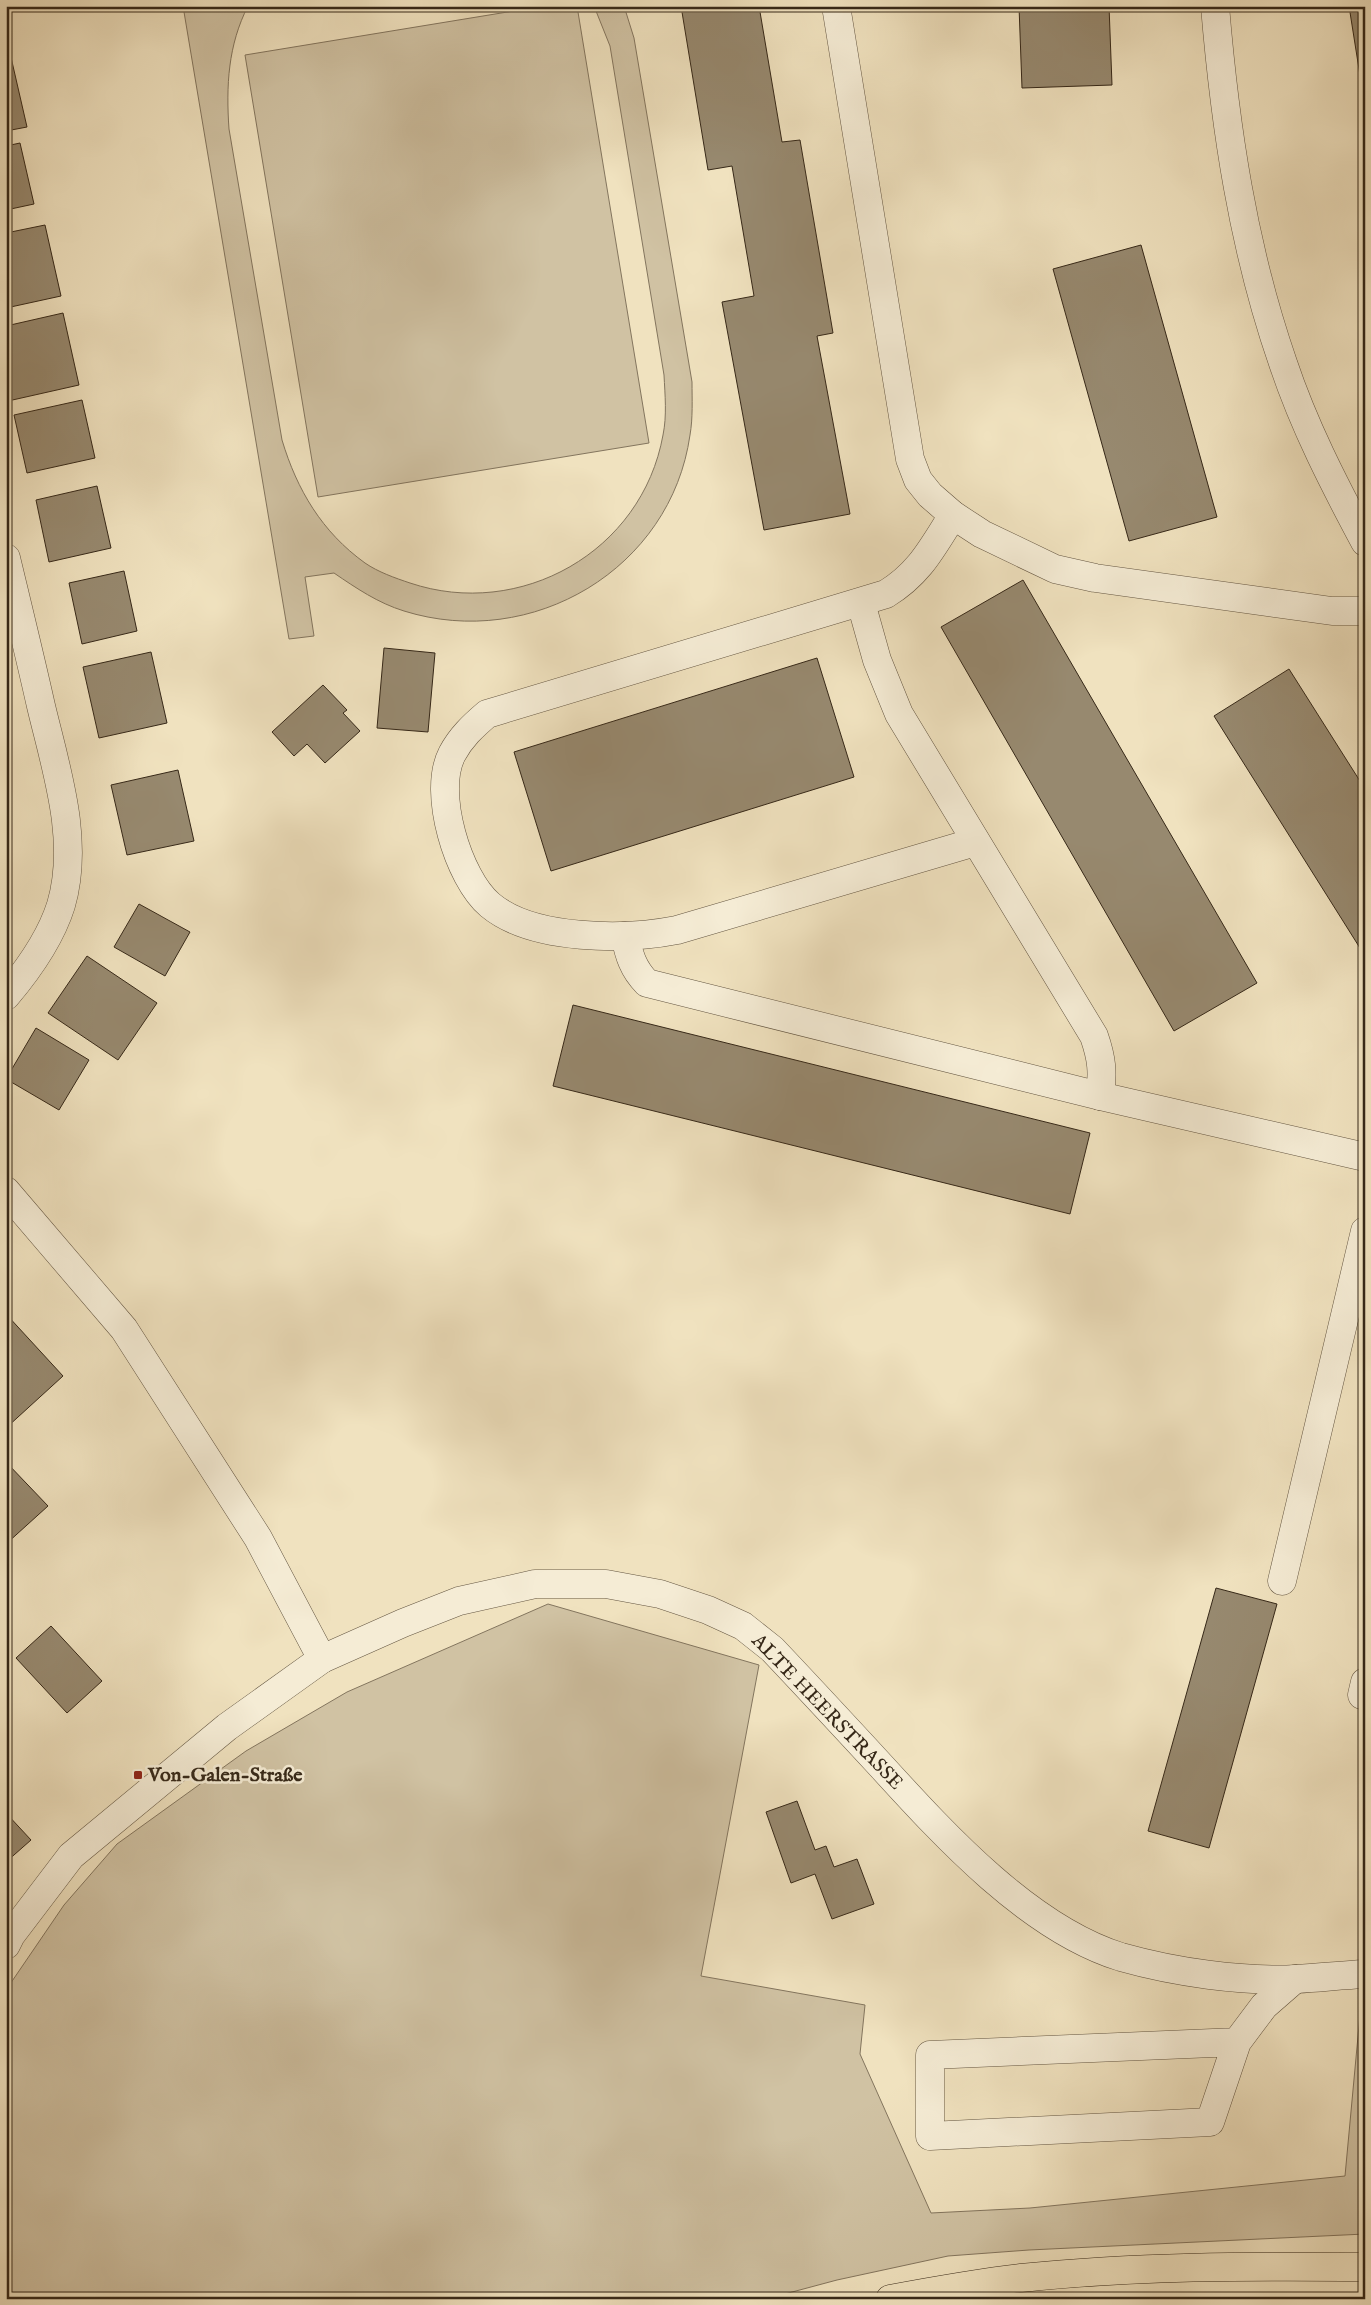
<svg xmlns="http://www.w3.org/2000/svg" width="1371" height="2305" font-family="'IM FELL English',serif">
<style>
.green{fill:#d0c2a3;stroke:#83755e}
.building{fill:#97896f;stroke:#362818}
.lines{fill:none;stroke-linecap:round;stroke-linejoin:round}
.minor-casing{stroke:#645642;stroke-width:29}
.highway-casing{stroke:#362818;stroke-width:29}
.minor{stroke:#f5ecd5;stroke-width:28}
.highway{stroke:#f0e2bf;stroke-width:28}
.poi-dot{fill:#8f2418;stroke:#f5ecd5;stroke-width:2}
.labels{text-anchor:middle;dominant-baseline:central;stroke-width:5;stroke-linejoin:round;paint-order:stroke}
.street-label{font-size:20px;fill:#362818;stroke:#f5ecd5}
.poi-label{font-size:20px;font-weight:bold;fill:#362818;stroke:#f5ecd5;text-anchor:start}
</style>
<rect width="100%" height="100%" fill="#f0e2bf"/>
<filter id="stains"><feTurbulence type="fractalNoise" baseFrequency=".004" numOctaves="4"/><feColorMatrix values="0 0 0 0 .2 0 0 0 0 .09 0 0 0 0 .02 0 0 0 .5 -.17"/></filter>
<radialGradient id="worn" r=".72"><stop offset=".6" stop-color="#630" stop-opacity="0"/><stop offset="1" stop-color="#630" stop-opacity=".3"/></radialGradient>
<g class="green">
<path d="M183,6H248C228,45 226,86 229,129L282,440C297,490 322,532 365,563C378,572 395,578 410,583C520,620 642,552 663,435C667,416 665,395 664,375L610,46L594,6H624L634,38L692,382C692,399 693,418 690,435C671,569 532,651 404,611C378,603 356,588 334,573L305,577L314,636L289,639Z"/>
<polygon points="544,6 577,6 649,443 318,497 245,55"/>
<polygon points="548,1604 759,1665 701,1976 865,2005 860,2054 931,2213 1030,2208 1345,2176 1361,2004 1365,2003 1365,2234 1029,2250 948,2256 837,2280 766,2299 6,2299 6,1990 64,1905 117,1844 246,1751 347,1692"/>
</g>
<g class="building">
<polygon points="681,6 759,6 782,142 800,140 833,333 817,336 850,514 764,530 722,302 754,296 732,166 708,170"/>
<polygon points="1019,6 1109,6 1112,85 1022,88"/>
<polygon points="1349,6 1365,6 1365,107"/>
<polygon points="6,53 10,53 27,127 6,131"/>
<polygon points="20,143 34,204 6,210 6,146"/>
<polygon points="45,225 61,296 6,308 6,233"/>
<polygon points="1141,245 1217,517 1129,541 1053,269"/>
<polygon points="63,313 79,385 8,401 6,326"/>
<polygon points="82,400 95,458 27,473 14,415"/>
<polygon points="97,486 111,548 49,562 36,500"/>
<polygon points="124,571 137,631 82,644 69,583"/>
<polygon points="1023,580 1257,983 1174,1031 941,627"/>
<polygon points="384,648 435,653 428,732 377,728"/>
<polygon points="151,652 167,723 99,738 83,667"/>
<polygon points="817,658 854,777 551,871 514,752"/>
<polygon points="1289,669 1365,789 1365,956 1214,716"/>
<polygon points="323,685 347,710 343,713 360,731 325,763 307,744 294,756 272,732"/>
<polygon points="178,770 194,841 127,855 111,785"/>
<polygon points="139,904 190,932 165,976 114,947"/>
<polygon points="87,956 157,1003 118,1060 48,1013"/>
<polygon points="573,1005 1090,1133 1070,1214 553,1086"/>
<polygon points="36,1028 89,1060 59,1110 6,1079"/>
<polygon points="6,1314 63,1376 6,1428"/>
<polygon points="6,1462 48,1506 6,1544"/>
<polygon points="1216,1588 1277,1604 1209,1848 1148,1831"/>
<polygon points="51,1626 102,1681 67,1713 16,1658"/>
<polygon points="797,1801 815,1850 826,1846 834,1867 857,1859 874,1904 832,1919 815,1874 791,1883 766,1812"/>
<polygon points="6,1813 31,1840 6,1862"/>
</g>
<g class="lines">
<g class="minor-casing">
<g id="minor">
<polyline points="836,6 910,459 918,480 930,495 953,515 982,534 1055,569 1095,578 1332,611 1365,611"/>
<path d="M1215,6C1225,127 1243,248 1283,363C1304,426 1334,484 1365,542"/>
<path d="M953,515C932,548 920,573 886,594L487,714C473,726 461,737 452,754C432,792 458,878 490,905C533,941 626,940 677,930L975,842"/>
<path d="M6,558C18,608 30,657 41,706C56,769 80,840 61,905C51,937 28,970 6,996"/>
<path d="M861,603L877,660L899,714L1094,1036C1102,1059 1103,1072 1100,1096"/>
<path d="M625,936C629,955 633,969 647,983L1100,1096L1365,1157"/>
<polyline points="6,1191 124,1329 258,1538 322,1659"/>
<polyline points="1282,1581 1365,1231"/>
<polyline points="1362,1695 1365,1682"/>
<path d="M6,1945L11,1935L71,1856L227,1727L322,1659L403,1623L459,1601L535,1584H606L660,1594L708,1610L743,1626L772,1649C809,1688 846,1728 883,1768C945,1836 1030,1929 1121,1957C1174,1972 1242,1982 1297,1979C1319,1978 1342,1975 1365,1974"/>
<polyline points="1237,2042 1210,2122 930,2136 930,2055 1237,2042 1264,2006 1295,1979"/>
</g>
</g>
<g class="highway-casing">
<path id="highway" d="M890,2299C933,2291 977,2283 1021,2278C1135,2266 1250,2266 1365,2267"/>
</g>
<use href="#minor" class="minor"/>
<use href="#highway" class="highway"/>
</g>
<rect class="poi-dot" x="133" y="1770" width="10" height="10" rx="2.5"/>
<g class="labels">
<g class="street-label">
<text transform="translate(827 1712) rotate(46)">ALTE HEERSTRASSE</text>
</g>
<g class="poi-label">
<text x="148" y="1775">Von-Galen-Straße</text>
</g>
</g>
<rect width="1371" height="2305" fill="none" stroke="#f0e2bf" stroke-width="25"/>
<rect x="8" y="8" width="1356" height="2290" fill="none" stroke="#362818" stroke-width="2.5"/>
<rect x="12" y="12" width="1346" height="2280" fill="none" stroke="#362818"/>
<rect width="100%" height="100%" filter="url(#stains)"/>
<rect width="100%" height="100%" fill="url(#worn)"/>
</svg>
